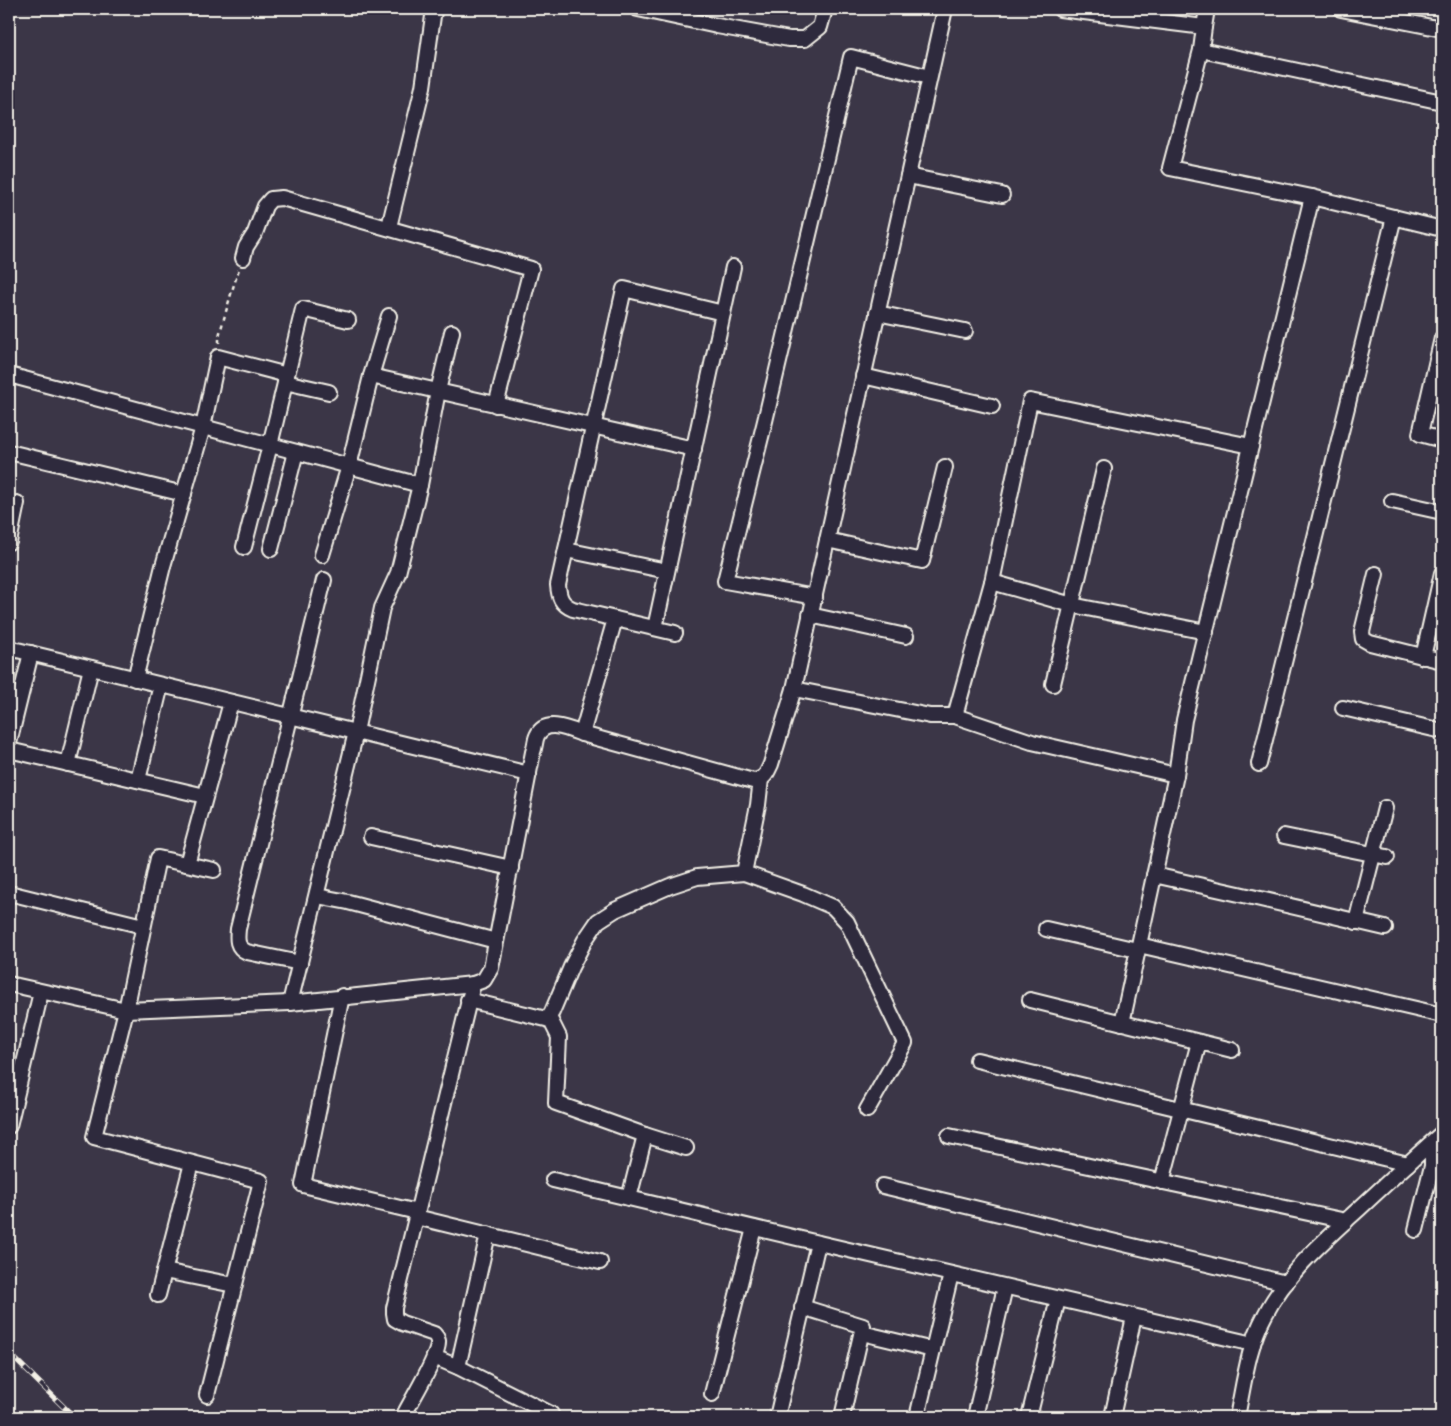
<svg xmlns="http://www.w3.org/2000/svg" width="1451" height="1426" font-family="Kalam,sans-serif">
<style>
.lines{fill:none;stroke-linecap:round;stroke-linejoin:round}
.minor-casing{stroke:#f4f1e8;stroke-width:18}
.path{stroke:#f4f1e8;stroke-width:2.5;stroke-dasharray:4 4;stroke-linecap:butt}
.minor{stroke:#2f2a3d;stroke-width:14}
.rail-casing{stroke:#f4f1e8;stroke-width:5.5}
.rail{stroke:#2f2a3d;stroke-width:4;stroke-dasharray:11;stroke-linecap:butt}
</style>
<rect width="100%" height="100%" fill="#3b3647"/>
<filter id="ink" filterUnits="userSpaceOnUse"><feTurbulence type="fractalNoise" baseFrequency=".02" numOctaves="2"/><feDisplacementMap in="SourceGraphic" scale="10" xChannelSelector="R" yChannelSelector="G"/><feConvolveMatrix kernelMatrix="1 2 1 2 8 2 1 2 1" color-interpolation-filters="sRGB"/></filter>
<g filter="url(#ink)">
<g class="lines">
<g class="minor-casing">
<g id="minor">
<polyline points="638,9 717,26 789,39 805,39 820,27 825,9"/>
<polyline points="1060,9 1204,27 1201,50 1170,168 1312,197 1442,229"/>
<polyline points="1341,9 1442,29"/>
<polyline points="1204,27 1207,9"/>
<polyline points="1201,50 1442,102"/>
<polyline points="908,176 1002,195"/>
<polyline points="389,227 423,87 433,16 435,9"/>
<polyline points="243,258 246,247 255,233 265,206 271,199 282,198 531,269 496,405"/>
<polyline points="877,313 965,331"/>
<polyline points="1442,338 1420,434 1442,440"/>
<polyline points="9,375 420,485"/>
<polyline points="371,376 694,449"/>
<polyline points="863,376 992,406"/>
<polyline points="285,382 329,392"/>
<polyline points="9,452 184,494"/>
<polyline points="1392,501 1442,512"/>
<polyline points="827,540 922,561 945,467"/>
<polyline points="9,542 17,503"/>
<polyline points="244,547 270,445 303,309 348,320"/>
<polyline points="271,549 296,452"/>
<polyline points="566,550 667,571"/>
<polyline points="322,555 349,466 371,376 389,316"/>
<polyline points="1376,574 1362,632 1363,639 1370,643 1442,661"/>
<polyline points="992,582 1072,605 1206,632"/>
<polyline points="815,597 725,581 765,421 851,57 929,77"/>
<polyline points="810,615 906,636"/>
<polyline points="655,628 733,267"/>
<path d="M675,633L573,609C561,604 559,597 558,585L624,289L723,313"/>
<polyline points="9,648 529,774"/>
<polyline points="1423,657 1442,573"/>
<polyline points="135,679 163,566 203,427 218,357 287,375"/>
<polyline points="1053,684 1104,469"/>
<polyline points="794,689 930,716 955,716 1032,742 1176,775"/>
<polyline points="1343,708 1442,731"/>
<polyline points="955,716 992,582 1030,401 1251,446"/>
<polyline points="582,734 615,619"/>
<polyline points="9,743 31,653"/>
<polyline points="9,750 205,796"/>
<polyline points="68,764 91,668"/>
<polyline points="1259,764 1394,217"/>
<polyline points="138,780 161,685"/>
<polyline points="1284,836 1387,857"/>
<polyline points="371,837 511,868"/>
<polyline points="187,864 231,702"/>
<polyline points="744,873 803,894 833,907 847,922 905,1043 867,1110"/>
<polyline points="1154,875 1239,894 1385,928"/>
<polyline points="9,893 143,926"/>
<polyline points="317,896 348,902 496,941"/>
<polyline points="1356,922 1385,808"/>
<polyline points="1046,929 1137,950"/>
<polyline points="1139,945 1442,1015"/>
<path d="M300,963L247,952C236,947 237,939 238,929L324,580"/>
<path d="M9,984L126,1010L290,1003L473,984L484,980L491,968L533,752C535,747 535,740 537,736C545,718 569,729 582,734L753,781C765,779 766,775 771,764L794,689L945,9"/>
<polyline points="342,996 303,1185 417,1212"/>
<polyline points="468,1000 546,1019 549,1017 552,1012 571,967 585,940 598,921 615,910 670,886 697,877 744,873 758,805 761,779"/>
<polyline points="1030,1000 1232,1050"/>
<polyline points="290,1003 356,732 382,608 398,573 420,485 438,391 452,332"/>
<polyline points="549,1017 559,1037 556,1103 645,1135 686,1148"/>
<polyline points="1122,1023 1176,775 1184,720 1312,197"/>
<polyline points="977,1060 1408,1164"/>
<polyline points="9,1126 41,992"/>
<polyline points="949,1136 1346,1221"/>
<polyline points="553,1180 797,1238 1253,1344"/>
<polyline points="1162,1182 1199,1042"/>
<polyline points="883,1186 1286,1283"/>
<polyline points="629,1198 645,1135"/>
<polyline points="416,1217 600,1262"/>
<polyline points="1416,1230 1432,1166 1432,1155 1429,1145"/>
<polyline points="164,1271 234,1285"/>
<polyline points="158,1295 192,1163"/>
<polyline points="802,1307 863,1326 842,1417"/>
<polyline points="862,1333 933,1350"/>
<polyline points="434,1357 458,1367 551,1414"/>
<polyline points="458,1367 488,1234"/>
<polyline points="712,1394 754,1228"/>
<polyline points="207,1395 261,1181 94,1137 126,1010 158,858 214,870"/>
<path d="M403,1417C410,1402 440,1355 438,1341C437,1337 436,1336 434,1334L402,1323L395,1319L394,1313V1308L473,984"/>
<polyline points="777,1417 818,1243"/>
<polyline points="917,1417 951,1274"/>
<polyline points="975,1417 1005,1287"/>
<polyline points="1029,1417 1058,1299"/>
<polyline points="1112,1417 1134,1317"/>
<path d="M1237,1417C1244,1383 1248,1346 1265,1315C1287,1272 1326,1239 1361,1207C1388,1182 1415,1157 1442,1133"/>
</g>
</g>
<polyline class="path" points="219,343 219,336 231,294 239,269"/>
<use href="#minor" class="minor"/>
<g class="rail-casing">
<polyline id="rail" points="9,1353 74,1417"/>
</g>
<use href="#rail" class="rail"/>
</g>
</g>
<rect width="1451" height="1426" fill="none" stroke="#2f2a3d" stroke-width="30"/>
<rect x="15" y="15" width="1421" height="1396" fill="none" stroke="#f4f1e8" stroke-width="2" filter="url(#ink)"/>
</svg>
